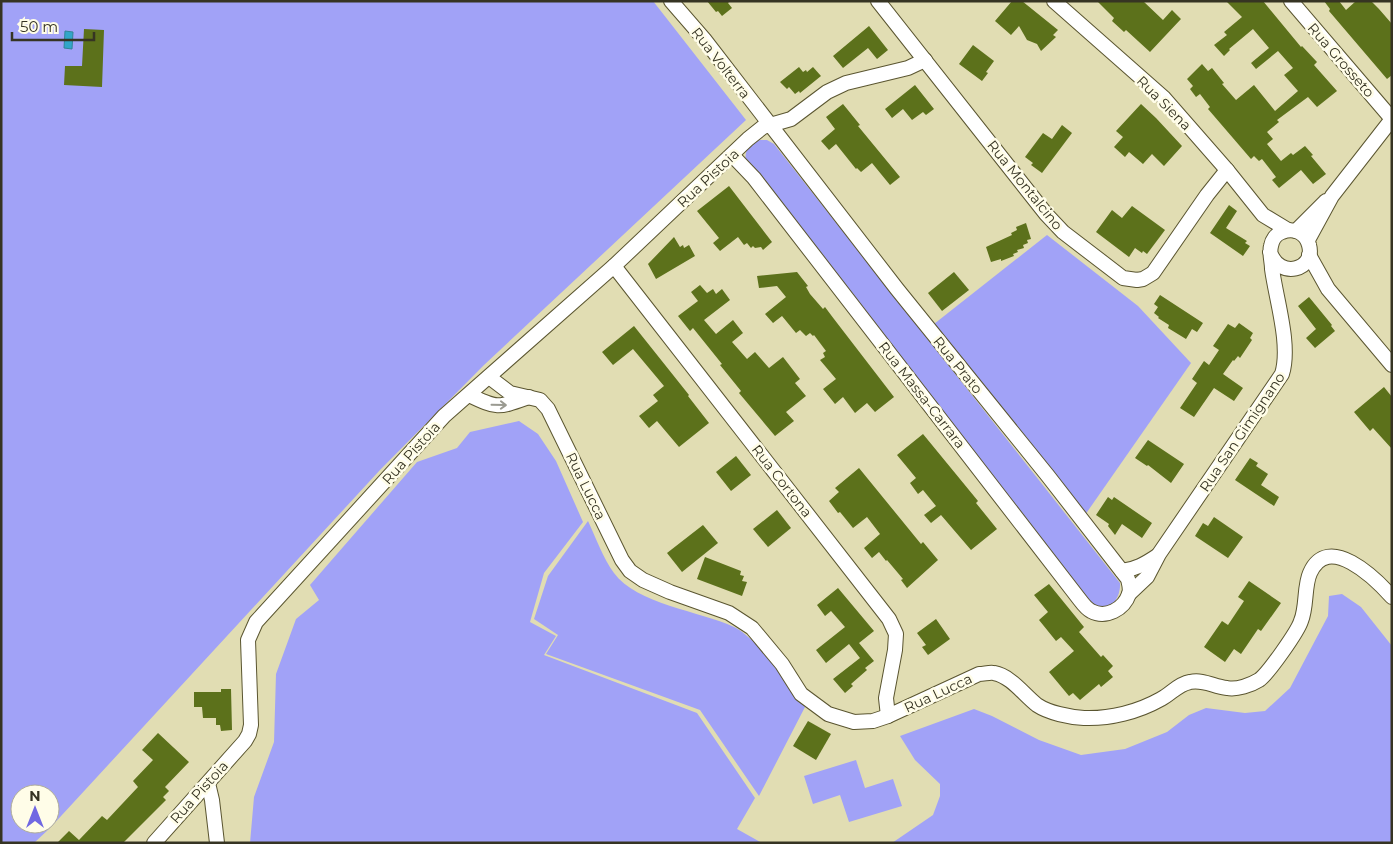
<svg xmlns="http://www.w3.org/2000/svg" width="1393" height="844" font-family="Montserrat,sans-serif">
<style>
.green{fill:#a1a2f7;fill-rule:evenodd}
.water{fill:#31a6c9;stroke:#328497}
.building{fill:#5c711b}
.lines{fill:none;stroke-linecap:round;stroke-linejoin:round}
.minor-casing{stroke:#5a5530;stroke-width:16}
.minor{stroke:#fff;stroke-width:14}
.oneway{stroke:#9a9a91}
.labels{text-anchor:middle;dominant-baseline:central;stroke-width:5;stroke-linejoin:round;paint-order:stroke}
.street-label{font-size:14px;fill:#363423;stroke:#fffde8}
</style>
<rect width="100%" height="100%" fill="#e1ddb3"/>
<g class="green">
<path d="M1,1H653L746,120L484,365L380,470L50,828L34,843H1ZM20,794H50V824H20Z"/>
<path d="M760,140H767L774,144L1120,583C1121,599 1108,616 1092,603L746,163C744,150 748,145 760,140Z"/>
<polygon points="1047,235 1138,306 1191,363 1085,515 934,324"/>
<polygon points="519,421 538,434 556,461 583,522 544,573 530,622 556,636 544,655 697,713 755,798 737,829 762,843 250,843 254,797 274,742 276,674 296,619 319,600 310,585 417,462 457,448 470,432"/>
<path d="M588,521C596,538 603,558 614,573C636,604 700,611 734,627C760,640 787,684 805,707L759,796L700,710L546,654L558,635L534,619L548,576Z"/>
<polygon points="1342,594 1361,607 1392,646 1392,843 892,843 933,815 940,796 940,784 915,760 900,736 974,709 992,716 1039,740 1081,755 1125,749 1167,732 1189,715 1206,708 1245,713 1265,711 1290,688 1328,616 1329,596"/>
<polygon points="856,760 865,788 893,779 902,806 849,822 840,795 813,804 804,776"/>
</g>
<polygon class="water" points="65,31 73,32 72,49 64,48"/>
<g class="building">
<polygon points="707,1 730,1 728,3 732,8 722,16 718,11 716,12"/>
<polygon points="1012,1 1022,1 1058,30 1053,35 1056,37 1041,51 1037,44 1027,40 1019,26 1011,35 995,21"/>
<polygon points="1097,1 1143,1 1163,20 1172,10 1181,19 1150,52 1126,30 1124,32 1112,21 1114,18"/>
<polygon points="1226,1 1263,1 1301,47 1302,46 1317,62 1314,65 1337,91 1317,107 1308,97 1277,120 1279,122 1267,132 1273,139 1267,144 1281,161 1291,153 1293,155 1305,146 1313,155 1311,156 1326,174 1313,184 1301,170 1279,188 1272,180 1276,177 1262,159 1259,161 1254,156 1251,159 1208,109 1210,107 1200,94 1196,97 1190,89 1193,86 1187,79 1202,64 1208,71 1212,68 1224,83 1222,84 1236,100 1254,85 1275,111 1298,91 1284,75 1293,68 1278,51 1256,69 1251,63 1269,48 1253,29 1229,49 1230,50 1224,56 1214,45 1227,35 1224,32 1242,17"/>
<polygon points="1324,1 1339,1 1346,10 1356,1 1371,1 1379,9 1392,24 1392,75 1387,79 1329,11 1330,9"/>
<polygon points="869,26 888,50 877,59 868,48 843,68 833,56"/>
<polygon points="84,29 104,30 102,87 64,85 65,66 82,66"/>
<polygon points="973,45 994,61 986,72 988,73 982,81 959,64"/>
<polygon points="799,67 803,72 806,70 807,72 813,67 821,76 800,93 799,91 795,94 789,87 787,89 780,82"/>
<polygon points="915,85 934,109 926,115 923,112 912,120 903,109 892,118 885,109"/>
<polygon points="843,104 860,125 858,126 900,177 890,185 872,163 861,172 857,168 856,169 836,144 829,150 821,141 835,129 826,117"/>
<polygon points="1141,104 1156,118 1182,146 1164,166 1152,154 1143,164 1129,152 1125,157 1114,147 1123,137 1116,131"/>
<polygon points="1062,125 1072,133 1042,173 1031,165 1033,163 1025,157 1043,133 1052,139"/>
<polygon points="729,186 772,242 763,250 761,247 755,248 753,246 751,248 747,243 744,245 738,237 720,251 713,243 719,238 697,211"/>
<polygon points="1229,205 1237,211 1226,228 1247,241 1245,243 1250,246 1243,256 1210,233"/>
<polygon points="1132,206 1165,230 1147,254 1143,251 1142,253 1135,248 1129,257 1096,232 1112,210 1122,218"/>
<polygon points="1026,223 1031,239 1027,240 1028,243 1023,245 1024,248 1017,250 1018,252 1013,254 1014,256 1001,261 1001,259 991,262 986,247 1012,235 1011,233 1017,230 1016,227"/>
<polygon points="674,237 680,247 683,245 684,248 689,245 695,256 656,279 648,264"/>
<polygon points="797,272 808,286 806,287 810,294 823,309 825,307 834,319 894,397 875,412 867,403 855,413 843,397 835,404 823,389 836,379 820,360 825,357 823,353 826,351 814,335 813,336 810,333 806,336 800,330 796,333 782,316 773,323 765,314 786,297 777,286 759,288 757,276"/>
<polygon points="954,272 969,290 942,311 928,293"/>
<polygon points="700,285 707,293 713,289 716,294 722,289 730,300 704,320 716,334 733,320 743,333 732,342 747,359 755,352 769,368 783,357 800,379 795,383 806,396 786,412 794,421 775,436 739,393 741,391 720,365 722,364 693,328 690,331 678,316 698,301 691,292"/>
<polygon points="1160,295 1203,323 1197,332 1192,329 1186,339 1168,328 1169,325 1158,318 1159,317 1154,313 1158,307 1154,304"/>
<polygon points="1309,297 1332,325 1331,326 1335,331 1315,348 1306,338 1316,329 1298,306"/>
<polygon points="1239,323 1253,333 1250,338 1252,340 1240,358 1238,356 1234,361 1233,360 1223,374 1243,388 1234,401 1214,388 1194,417 1180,408 1197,383 1192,379 1204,361 1209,365 1219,350 1213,346 1228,324 1235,328"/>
<polygon points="634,326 689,395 688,396 709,423 679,447 657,421 649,428 639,416 658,401 653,395 664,386 633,349 613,365 602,352"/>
<polygon points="1384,387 1392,397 1392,449 1373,428 1370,431 1354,412"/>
<polygon points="923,434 978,501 976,503 997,529 971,550 941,515 931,523 924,515 936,506 923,490 918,494 910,483 916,478 897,455"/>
<polygon points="1148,440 1184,464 1171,483 1148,465 1147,466 1135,458"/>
<polygon points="736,456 751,475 731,491 716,472"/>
<polygon points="1250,458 1258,463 1256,466 1268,474 1261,485 1279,497 1274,506 1235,480"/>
<polygon points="859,468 921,544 923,542 938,560 907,588 901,580 903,579 887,560 886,561 879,552 872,558 864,548 880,534 867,517 853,528 840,512 838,513 829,501 839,492 835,488"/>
<polygon points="1108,497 1112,500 1114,497 1152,523 1142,538 1122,524 1115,535 1108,526 1109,524 1096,515"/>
<polygon points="777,510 791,528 768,547 753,529"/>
<polygon points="1214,517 1243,537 1228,558 1195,536 1203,523 1208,526"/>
<polygon points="703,525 718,543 682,572 667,553"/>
<polygon points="705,557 741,571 740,575 744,576 742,581 747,582 742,596 697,579"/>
<polygon points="1249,581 1281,603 1261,631 1258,629 1241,654 1234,649 1225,662 1204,647 1222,621 1228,625 1244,601 1238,597"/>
<polygon points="1049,584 1084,627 1079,632 1101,657 1103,655 1113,666 1108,671 1113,677 1101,687 1099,684 1080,700 1073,693 1069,696 1049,672 1074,651 1061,637 1056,641 1039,620 1048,612 1034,595"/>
<polygon points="838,588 874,631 859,643 874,661 865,668 867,670 851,684 853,686 845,693 833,679 860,658 849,644 826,663 816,650 845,627 831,611 825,616 817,605"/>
<polygon points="936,619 950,639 928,655 922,647 926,645 917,633"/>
<polygon points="221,689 231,689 232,730 221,731 220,725 216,725 216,718 203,718 202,707 194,707 194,692 221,692"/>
<polygon points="808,721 831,734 816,760 793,746"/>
<polygon points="158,733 189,762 165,787 169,791 163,797 166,800 123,843 57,843 69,831 79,840 102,816 107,820 138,787 133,781 153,760 142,750"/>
</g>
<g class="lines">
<g class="minor-casing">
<g id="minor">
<path d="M671,1L704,39L897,289L1048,476L1128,579C1129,584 1131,589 1129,594C1124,609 1106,619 1091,611C1087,609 1083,604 1080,600L754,178L732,155"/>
<polyline points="878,1 1046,214 1063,232 1123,278 1137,280 1143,279 1153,273 1207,195 1227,170"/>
<polyline points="1054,1 1164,98 1227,170 1263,215 1288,230"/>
<polyline points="1291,1 1392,119"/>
<polyline points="1296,231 1326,201"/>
<polyline points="1308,240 1332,196 1392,119"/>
<polyline points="1309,255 1328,289 1392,365"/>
<polyline points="614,266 889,619 896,634 895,650 886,698 888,716"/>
<path d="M489,377L510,393L540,400L548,409L622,560L630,571L643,580L670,592L729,613L752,628L782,664L801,694L828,714L854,722L873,721L888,716L979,674C984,674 990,672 994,673C1011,676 1024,695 1037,705C1049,713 1069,717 1084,718C1110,719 1138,712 1161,699C1171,694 1178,684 1190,682C1204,679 1214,687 1227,688C1237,690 1251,685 1259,680C1268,674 1298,631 1301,621C1307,607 1304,586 1310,573C1328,532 1375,578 1392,597"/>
<path d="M469,395C498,409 498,408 529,397"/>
<path d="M1122,571C1136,569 1145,564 1157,556"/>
<path d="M1129,594L1147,577L1159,554L1282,374C1291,345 1276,299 1272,269C1272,261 1269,253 1271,246C1272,240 1276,234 1282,232C1294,227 1306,233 1309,245C1316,270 1279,280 1270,252"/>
<polyline points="208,783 212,800 217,843"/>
<polyline points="154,843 245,741 249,734 251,725 248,640 256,622 444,416 614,266 748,139 763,127 791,119 827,92 846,83 908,68 925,60"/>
</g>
</g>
<use href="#minor" class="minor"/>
</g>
<defs><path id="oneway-shaft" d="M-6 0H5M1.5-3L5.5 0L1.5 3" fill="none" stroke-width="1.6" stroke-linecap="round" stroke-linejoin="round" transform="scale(1.25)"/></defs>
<use class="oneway" href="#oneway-shaft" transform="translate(499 405) rotate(1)"/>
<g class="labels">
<g class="street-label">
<text transform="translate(1341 60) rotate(49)">Rua Grosseto</text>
<text transform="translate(721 63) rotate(52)">Rua Volterra</text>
<text transform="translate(1164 103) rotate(45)">Rua Siena</text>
<text transform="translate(708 178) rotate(-43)">Rua Pistoia</text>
<text transform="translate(1025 185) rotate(51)">Rua Montalcino</text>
<text transform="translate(958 365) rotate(51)">Rua Prato</text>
<text transform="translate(922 395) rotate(52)">Rua Massa-Carrara</text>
<text transform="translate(1242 432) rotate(-56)">Rua San Gimignano</text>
<text transform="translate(411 453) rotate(-48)">Rua Pistoia</text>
<text transform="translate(782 481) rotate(52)">Rua Cortona</text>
<text transform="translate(586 486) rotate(64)">Rua Lucca</text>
<text transform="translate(938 693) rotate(-25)">Rua Lucca</text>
<text transform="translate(199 792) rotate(-48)">Rua Pistoia</text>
</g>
</g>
<rect width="1393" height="844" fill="none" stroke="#363423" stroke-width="5"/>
<g transform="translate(35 809)"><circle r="24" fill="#fffde8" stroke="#afad99"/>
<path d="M0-4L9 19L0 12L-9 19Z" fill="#7068e2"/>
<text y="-8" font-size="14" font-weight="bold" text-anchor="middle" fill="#363423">N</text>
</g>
<path d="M12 32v8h82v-8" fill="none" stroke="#363423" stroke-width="2.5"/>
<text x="20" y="32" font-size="15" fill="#363423" stroke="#fffde8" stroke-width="4" paint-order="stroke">50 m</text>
</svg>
